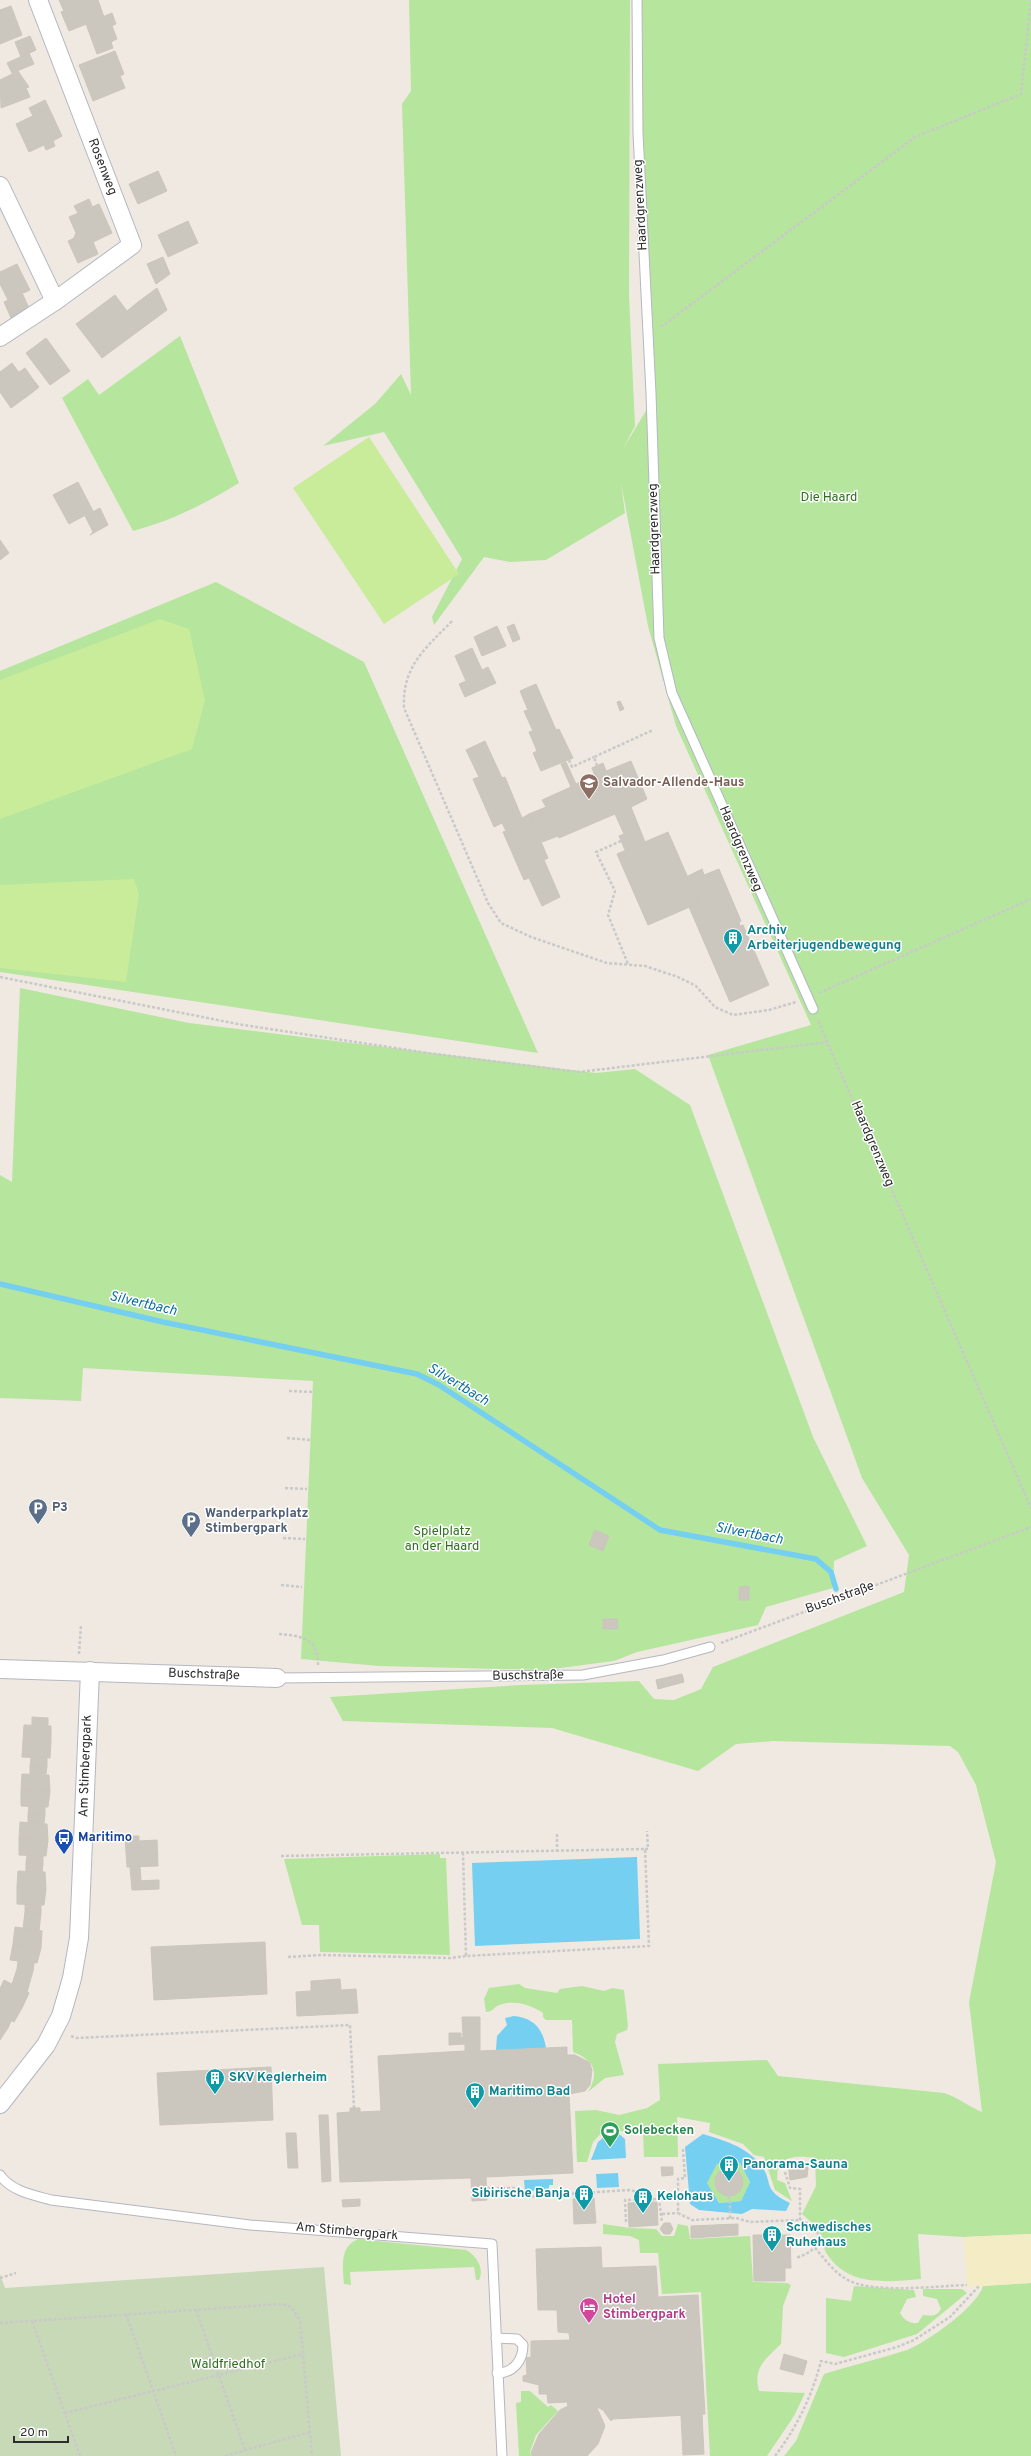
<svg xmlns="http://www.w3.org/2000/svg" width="1031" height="2456" font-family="Overpass,sans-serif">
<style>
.green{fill:#b6e59e}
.sand{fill:#f3ecc5}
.cemetery{fill:#c8d9b8}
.pitch{fill:#c9ec9a}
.water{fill:#75cff0;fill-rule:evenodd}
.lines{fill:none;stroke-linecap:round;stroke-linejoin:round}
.stream{stroke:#75cff0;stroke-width:5.5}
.building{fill:#cbc7bf;stroke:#cbc5ba}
.lane-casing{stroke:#b4b7c1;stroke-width:11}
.street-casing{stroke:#b4b7c1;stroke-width:20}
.path{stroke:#c9c9c9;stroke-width:2.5;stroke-dasharray:3 2;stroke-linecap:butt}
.lane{stroke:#fff;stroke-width:9}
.street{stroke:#fff;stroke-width:18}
.labels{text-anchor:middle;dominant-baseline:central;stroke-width:3;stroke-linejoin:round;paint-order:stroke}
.street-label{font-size:13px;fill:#2e2e2e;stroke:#fff}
.park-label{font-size:13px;fill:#2c6e1b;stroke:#fff}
.education-label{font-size:13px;font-weight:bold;fill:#785e54;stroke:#fff;text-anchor:start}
.culture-label{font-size:13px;font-weight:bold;fill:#0d838f;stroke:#fff;text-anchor:start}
.service-label{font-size:13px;font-weight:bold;fill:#4e5e75;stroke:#fff;text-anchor:start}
.transit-label{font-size:13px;font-weight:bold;fill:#164399;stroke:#fff;text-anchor:start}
.leisure-label{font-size:13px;font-weight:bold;fill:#27864d;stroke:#fff;text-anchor:start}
.hotel-label{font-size:13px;font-weight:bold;fill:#b23c85;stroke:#fff;text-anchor:start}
.water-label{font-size:14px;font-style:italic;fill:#0d6fa3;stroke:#fff}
</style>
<rect width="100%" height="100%" fill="#efe9e1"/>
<g class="green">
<path d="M409,0H630L629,296L635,426L623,449L656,394L643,135L642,0H1031V2234L964,2237L918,2234L921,2279C887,2282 848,2287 827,2254C823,2249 824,2242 822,2237C818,2228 809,2220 802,2214L816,2186L815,2158C800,2156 789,2155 778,2165L777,2180L785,2183L792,2201L775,2190L764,2157L754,2155L743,2144L709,2132L710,2123L677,2117L678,2157H644L643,2132L628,2134L613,2128L604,2130L593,2142L587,2162H577L575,2111L596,2110L619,2115L647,2108L660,2100L658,2064L767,2060L778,2076L944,2093C959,2098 968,2106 982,2112L969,2002L996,1862L976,1785L958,1752L950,1746L773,1741L736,1744L698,1771L552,1728L343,1721L330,1697L521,1685L639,1681L654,1699L674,1700L701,1689L713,1667L904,1592L909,1555L862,1478L708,1055L811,1025L676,726L648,626L621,483L625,513L546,560L510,562L484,557L434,625L432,617L462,559L384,432L323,446L375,404L401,374L411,395L402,104L411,91Z"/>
<path d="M180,336L239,483C205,504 171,521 133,531L62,398L88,379L99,395Z"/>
<polygon points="216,582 364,662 538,1053 0,972 0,671"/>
<polygon points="20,988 189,1023 596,1073 635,1069 690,1105 813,1437 867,1546 834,1561 833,1588 766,1607 758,1625 637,1652 614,1661 545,1670 379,1666 301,1659 313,1381 83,1368 81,1401 0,1398 0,1175 12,1182"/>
<polygon points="440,1854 440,1858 446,1858 450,1955 320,1952 319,1925 302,1925 284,1859"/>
<path d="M519,1984L525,1988L557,1993L560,1989L582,1986L604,1991L612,1988L624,1990L628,2026L627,2030L617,2034L615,2042L624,2075L605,2078L588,2092C600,2072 594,2060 573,2052L572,2020H546L543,2017V2013C530,2004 513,1999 497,2006C493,2009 491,2012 486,2012L484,1999L489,1988Z"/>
<polygon points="740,2163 750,2182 741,2201 719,2203 706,2183 717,2164"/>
<path d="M603,2224L630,2228L656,2229L662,2236H674L678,2224L688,2226L690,2239L750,2236L753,2282L787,2283L791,2285L783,2306L781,2344C765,2360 753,2367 759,2391L805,2393L794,2416L767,2456H710L701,2292L662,2294L658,2253H640L639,2240L630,2236L603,2234Z"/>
<path d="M358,2239L466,2250C476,2255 485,2269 479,2280H476L474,2267L350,2272L351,2285L344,2284C343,2267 339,2247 358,2239Z"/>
<path d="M1031,2283V2456H784L796,2441L824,2374C852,2365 880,2359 907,2350C926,2343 978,2306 983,2286Z"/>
<path d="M854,2286L914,2290L916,2297L907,2299L900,2313C904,2320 910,2324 918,2323L923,2315C932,2316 936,2317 941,2309L937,2299L923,2296V2289H962L967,2293L917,2334L844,2357L826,2353V2298L851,2301Z"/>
<polygon points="521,2391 530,2391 548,2407 551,2405 558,2411 536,2435 530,2452 531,2456 519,2456 516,2403 521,2402"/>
</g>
<polygon class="sand" points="1031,2234 1031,2283 967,2287 964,2237"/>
<polygon class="cemetery" points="324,2267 341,2456 0,2456 0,2274 5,2288"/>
<g class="pitch">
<polygon points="369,437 459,574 384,624 293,488"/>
<polygon points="160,619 189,629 205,700 192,749 0,819 0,680"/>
<polygon points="134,879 139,894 126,982 0,968 0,885"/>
</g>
<g class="water">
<polygon points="637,1857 640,1939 475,1946 472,1863"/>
<path d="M514,2016C534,2018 543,2029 546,2048L496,2050L497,2036L507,2025L505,2018Z"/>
<polygon points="608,2134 619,2134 625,2139 626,2158 591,2160 598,2142"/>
<path d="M703,2134C725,2141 745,2146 760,2164C775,2182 760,2189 790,2203L786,2211L752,2209L742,2214L699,2210L690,2204L685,2147ZM740,2163L750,2182L741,2201L719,2203L707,2183L717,2164Z"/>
<polygon points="618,2173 619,2187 597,2188 596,2174"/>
<polygon points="553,2179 553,2185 549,2185 549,2190 525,2191 524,2180"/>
</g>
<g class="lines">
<polyline class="stream" points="0,1284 163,1322 417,1374 439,1385 660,1530 816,1559 831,1572 836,1589"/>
</g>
<g class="building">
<polygon points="59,0 98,0 104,17 69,31 61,12 64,11"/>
<polygon points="11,6 22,35 0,44 0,10"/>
<polygon points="112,13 116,24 90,35 86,24"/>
<polygon points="112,26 117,39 111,42 113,48 97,54 90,35"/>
<polygon points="30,36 36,50 21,57 15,42"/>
<polygon points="115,51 124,74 120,76 125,88 93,101 79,65"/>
<polygon points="29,53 34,64 12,73 7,63"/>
<polygon points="18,71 29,87 26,88 30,97 1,108 0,80"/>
<polygon points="45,100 49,108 33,116 29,108"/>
<polygon points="49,108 62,136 53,141 55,146 46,150 44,145 29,152 16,124"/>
<polygon points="158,171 167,191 138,204 129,184"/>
<polygon points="89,199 92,206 78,213 74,206"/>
<polygon points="99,204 112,233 93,242 98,254 78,263 68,241 74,238 76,233 69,217"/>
<polygon points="188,221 198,243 168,257 158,235"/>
<polygon points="163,257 170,274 156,284 147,264"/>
<polygon points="17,264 30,290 8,300 0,284 0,272"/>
<polygon points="157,288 167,310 152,321 138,302"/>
<polygon points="22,293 29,308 12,320 4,302"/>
<polygon points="115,295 127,311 138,302 152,321 102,358 76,324"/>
<polygon points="46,338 70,371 50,385 26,353"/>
<polygon points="12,363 33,392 11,408 0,392 0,372"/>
<polygon points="25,368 32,378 26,382 19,372"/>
<polygon points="32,378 39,387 33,392 26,382"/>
<polygon points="78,482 93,511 69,524 53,495"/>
<polygon points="100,508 108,525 90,535 93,532 85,516"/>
<polygon points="0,540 9,553 0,560"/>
<polygon points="514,624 520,639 513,642 507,627"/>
<polygon points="497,626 506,646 482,656 474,637"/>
<polygon points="472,648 482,670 488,667 496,683 465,697 459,684 466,681 455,656"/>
<polygon points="536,684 556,730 559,729 573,758 541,771 533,753 537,751 529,732 533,731 524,711 528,710 520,691"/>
<polygon points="620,701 624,709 620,711 617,702"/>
<polygon points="485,741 502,778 505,777 522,818 529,814 548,858 544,860 560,897 542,906 529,878 524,880 503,832 506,831 502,823 494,827 473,779 479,777 466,750"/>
<polygon points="631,761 647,799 631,807 645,842 625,850 619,836 624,834 615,814 559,838 547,813 531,819 529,814 546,807 542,800 571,787 561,764 566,762 576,784 595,776 592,768 603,763 606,771"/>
<polygon points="547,813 558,836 542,842 531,819"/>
<polygon points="668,832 699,903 648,925 617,854"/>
<polygon points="702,869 704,875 719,869 741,921 739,922 740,926 743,925 769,985 730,1002 689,907 699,903 688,876"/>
<polygon points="595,1530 609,1536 603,1551 589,1545"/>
<polygon points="749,1586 749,1600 739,1600 739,1587"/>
<polygon points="603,1619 617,1619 618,1629 603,1629"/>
<polygon points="682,1674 684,1682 658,1689 656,1680"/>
<polygon points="32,1717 48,1718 48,1725 32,1725"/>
<polygon points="24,1725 51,1726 51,1742 23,1741"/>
<polygon points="23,1741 51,1742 50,1758 22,1757"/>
<polygon points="31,1758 47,1758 47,1766 30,1766"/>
<polygon points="30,1766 47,1766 46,1774 30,1774"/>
<polygon points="22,1774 49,1775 50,1791 21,1790"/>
<polygon points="21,1790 50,1791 48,1807 21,1806"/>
<polygon points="29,1806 45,1807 45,1815 28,1815"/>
<polygon points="28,1815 45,1815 44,1823 28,1823"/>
<polygon points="20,1822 47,1824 48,1840 19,1839"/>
<polygon points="125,1836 139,1836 139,1841 157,1840 158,1866 127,1867"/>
<polygon points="19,1839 48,1840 46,1856 19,1855"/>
<polygon points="27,1855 43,1856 43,1864 26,1863"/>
<polygon points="26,1863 43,1864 42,1872 26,1872"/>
<polygon points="130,1867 140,1867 141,1880 136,1881 136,1890 132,1890"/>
<polygon points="18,1871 45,1872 46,1889 17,1887"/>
<polygon points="159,1880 159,1889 136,1890 136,1881"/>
<polygon points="17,1887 46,1889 44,1905 17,1904"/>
<polygon points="25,1904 41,1905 41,1913 25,1912"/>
<polygon points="25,1912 41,1913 39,1931 23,1929"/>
<polygon points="15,1927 42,1931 41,1948 13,1944"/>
<polygon points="265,1942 267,1994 154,2000 151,1947"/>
<polygon points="13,1944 41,1948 37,1963 10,1960"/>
<polygon points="18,1961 34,1963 33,1971 17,1969"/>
<polygon points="17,1969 33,1971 27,1992 12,1984"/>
<polygon points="340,1979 341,1990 356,1989 358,2013 297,2016 296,1992 311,1991 311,1981"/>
<polygon points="4,1980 29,1993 22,2008 0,1997 0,1989"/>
<polygon points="0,1997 22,2008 14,2022 0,2015"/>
<polygon points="0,2015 11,2021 8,2028 0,2024"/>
<polygon points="462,2017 480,2017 480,2051 567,2047 567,2055 575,2055 589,2062 592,2070 590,2085 585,2091 569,2094 573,2173 486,2177 487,2200 472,2201 471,2178 340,2182 337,2113 350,2112 350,2108 360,2108 360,2112 381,2111 378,2056 465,2051 465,2044 449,2045 449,2033 461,2033 461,2038 463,2037"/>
<polygon points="0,2024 8,2028 0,2040"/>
<polygon points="271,2067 273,2120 160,2125 157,2073"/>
<polygon points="319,2115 328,2115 331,2181 322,2182"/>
<polygon points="286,2133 296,2133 298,2168 288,2168"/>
<polygon points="805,2162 808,2168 807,2177 790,2180 788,2164"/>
<polygon points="661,2167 673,2167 673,2175 662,2176"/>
<circle cx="729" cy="2182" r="14"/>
<polygon points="594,2198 596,2223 574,2224 573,2199"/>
<polygon points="360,2199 360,2206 343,2207 342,2200"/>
<polygon points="657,2202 658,2225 629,2227 628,2203"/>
<polygon points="664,2223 670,2223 673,2229 670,2234 664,2234 660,2229"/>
<polygon points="738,2224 738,2235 691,2238 691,2226"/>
<polygon points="753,2235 790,2235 791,2268 785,2268 785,2281 754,2281"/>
<polygon points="601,2247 602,2268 656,2266 658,2297 698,2295 705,2414 613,2419 611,2421 603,2410 593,2405 597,2408 605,2426 598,2444 587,2456 532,2456 531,2453 539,2434 560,2410 568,2406 567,2402 548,2403 547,2394 539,2394 539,2385 523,2381 523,2376 527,2375 526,2358 531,2357 531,2341 570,2340 569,2333 558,2332 557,2310 538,2310 536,2249"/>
<polygon points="784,2354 807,2361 803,2375 780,2369"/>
<polygon points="702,2414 704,2454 683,2455 681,2416"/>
</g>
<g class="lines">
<g class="lane-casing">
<g id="lane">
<polyline points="637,0 638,133 651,393 659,638 672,693 813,1009"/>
<polyline points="277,1678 583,1675 663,1660 710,1647"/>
<path d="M0,2175C11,2191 33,2195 51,2200L250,2225L492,2244L502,2456"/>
<path d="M496,2338L517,2339L523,2345C523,2361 513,2373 497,2373"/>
</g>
</g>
<g class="street-casing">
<g id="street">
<polyline points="0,186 55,301 132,245 38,0"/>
<polyline points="0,337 55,301"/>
<polyline points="0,1669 277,1678"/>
<polyline points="0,2104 46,2045 61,2016 72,1978 79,1938 90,1671"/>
</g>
</g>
<g class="path">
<polyline points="661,327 915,137 1021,94 1031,0"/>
<path d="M452,621C425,649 402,666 404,708L488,903L501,923L531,937L607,963L645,966L678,977L696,986L715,1007L733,1015L769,1010L796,1002"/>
<polyline points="569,760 572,767 594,757"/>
<polyline points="597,766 594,757 653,730"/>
<polyline points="621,841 596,852 615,891 608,915 628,964"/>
<polyline points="0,977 243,1025 428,1053 579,1072 828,1042"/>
<polyline points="819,993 1031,899"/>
<polyline points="818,1021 1031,1508"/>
<polyline points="289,1391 313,1392"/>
<polyline points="287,1438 310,1440"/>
<polyline points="285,1488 307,1489"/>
<polyline points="283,1538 305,1539"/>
<polyline points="281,1585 302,1587"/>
<path d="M279,1634C303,1636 318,1638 318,1665"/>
<polyline points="721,1643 1031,1527"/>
<polyline points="79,1654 81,1625"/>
<polyline points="557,1834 557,1851"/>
<polyline points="645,1849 648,1849 647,1831"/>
<polyline points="281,1856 645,1849 649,1946 466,1956 463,1853"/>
<polyline points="288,1957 322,1955 450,1958 466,1956"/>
<polyline points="71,2036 77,2038 350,2025 354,2108"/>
<path d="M683,2149L685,2178L678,2179V2213L692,2220L736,2218L750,2222L800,2220L811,2225L819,2235C817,2249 810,2253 796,2258"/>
<polyline points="785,2172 790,2188 800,2189 800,2220"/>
<polyline points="487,2188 517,2188 523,2197 629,2190 639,2192 644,2199"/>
<polyline points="728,2196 730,2199 730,2219"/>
<polyline points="662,2214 678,2213"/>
<polyline points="626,2222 625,2200 659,2199 662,2222"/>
<path d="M815,2248C825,2259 834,2273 848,2280C873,2294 937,2286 967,2285"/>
<polyline points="0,2278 16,2273"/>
<polyline points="196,2310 245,2450"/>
<polyline points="126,2314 176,2456"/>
<polyline points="0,2323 32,2321"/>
<polyline points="65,2413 303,2354"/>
<polyline points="80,2456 32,2321 282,2304 291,2307 300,2320 312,2456"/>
<polyline points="225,2456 310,2432"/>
<path d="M775,2456C797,2427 812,2396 821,2361L835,2364L897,2347L914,2340L950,2317L979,2286"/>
</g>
<use href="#lane" class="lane"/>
<use href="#street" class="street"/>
</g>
<defs>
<g id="university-pin" transform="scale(1)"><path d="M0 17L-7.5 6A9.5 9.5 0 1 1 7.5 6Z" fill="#8d6e63" stroke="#fff"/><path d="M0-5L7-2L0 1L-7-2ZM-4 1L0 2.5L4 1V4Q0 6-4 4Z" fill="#fff"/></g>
<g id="building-pin" transform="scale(1)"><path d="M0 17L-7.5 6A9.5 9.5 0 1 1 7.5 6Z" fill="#0f9aa8" stroke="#fff"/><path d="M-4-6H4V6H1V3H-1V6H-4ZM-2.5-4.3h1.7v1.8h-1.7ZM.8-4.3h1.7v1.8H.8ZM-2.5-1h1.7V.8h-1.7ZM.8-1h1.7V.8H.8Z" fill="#fff"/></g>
<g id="parking-pin" transform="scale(1)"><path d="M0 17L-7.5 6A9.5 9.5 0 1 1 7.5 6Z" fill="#5c6f8a" stroke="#fff"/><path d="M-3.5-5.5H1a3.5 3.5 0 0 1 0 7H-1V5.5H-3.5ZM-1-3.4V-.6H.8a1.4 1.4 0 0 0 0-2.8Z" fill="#fff"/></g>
<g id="bus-pin" transform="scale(1)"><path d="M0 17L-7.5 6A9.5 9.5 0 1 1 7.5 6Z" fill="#1a4fb4" stroke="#fff"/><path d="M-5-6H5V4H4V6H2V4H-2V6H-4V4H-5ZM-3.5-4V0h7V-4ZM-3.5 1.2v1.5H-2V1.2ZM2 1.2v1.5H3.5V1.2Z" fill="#fff"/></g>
<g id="stadium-pin" transform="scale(1)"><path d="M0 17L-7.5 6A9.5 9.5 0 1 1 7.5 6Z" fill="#2e9e5b" stroke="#fff"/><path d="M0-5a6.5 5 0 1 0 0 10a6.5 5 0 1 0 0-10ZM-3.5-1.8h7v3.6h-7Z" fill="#fff"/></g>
<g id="hotel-pin" transform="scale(1)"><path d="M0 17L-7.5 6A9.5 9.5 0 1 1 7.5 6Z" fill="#d1479c" stroke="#fff"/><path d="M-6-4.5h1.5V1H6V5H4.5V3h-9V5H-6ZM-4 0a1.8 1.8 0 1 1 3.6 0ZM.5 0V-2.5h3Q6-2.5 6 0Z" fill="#fff"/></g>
</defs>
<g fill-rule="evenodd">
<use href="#university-pin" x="589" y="783"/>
<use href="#building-pin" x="733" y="938"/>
<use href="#parking-pin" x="38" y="1508"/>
<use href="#parking-pin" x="191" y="1521"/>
<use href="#bus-pin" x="64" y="1838"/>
<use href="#building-pin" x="215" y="2078"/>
<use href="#building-pin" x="475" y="2092"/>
<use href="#stadium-pin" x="610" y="2131"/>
<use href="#building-pin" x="729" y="2165"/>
<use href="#building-pin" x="584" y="2194"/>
<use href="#building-pin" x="643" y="2197"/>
<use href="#building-pin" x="772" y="2235"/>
<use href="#hotel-pin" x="589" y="2307"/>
</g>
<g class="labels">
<g class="street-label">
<text transform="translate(102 167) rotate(69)">Rosenweg</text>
<text transform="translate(641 205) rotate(-93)">Haardgrenzweg</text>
<text transform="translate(655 529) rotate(-92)">Haardgrenzweg</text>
<text transform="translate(740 849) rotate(67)">Haardgrenzweg</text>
<text transform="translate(872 1144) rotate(67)">Haardgrenzweg</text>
<text transform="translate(840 1598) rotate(-20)">Buschstraße</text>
<text transform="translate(204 1675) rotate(2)">Buschstraße</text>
<text transform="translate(528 1676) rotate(-1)">Buschstraße</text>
<text transform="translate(86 1766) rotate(-88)">Am Stimbergpark</text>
<text transform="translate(347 2232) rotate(5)">Am Stimbergpark</text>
</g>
<g class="park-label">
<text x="829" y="498">Die Haard</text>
<text x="442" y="1532">Spielplatz<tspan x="442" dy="15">an der Haard</tspan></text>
<text x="228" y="2365">Waldfriedhof</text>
</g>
<g class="education-label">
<text x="603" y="783">Salvador-Allende-Haus</text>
</g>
<g class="culture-label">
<text x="747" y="931">Archiv<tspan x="747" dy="15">Arbeiterjugendbewegung</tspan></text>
<text x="229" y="2078">SKV Keglerheim</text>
<text x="489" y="2092">Maritimo Bad</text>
<text x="743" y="2165">Panorama-Sauna</text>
<text x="570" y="2194" text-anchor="end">Sibirische Banja</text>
<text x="657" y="2197">Kelohaus</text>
<text x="786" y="2228">Schwedisches<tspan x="786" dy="15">Ruhehaus</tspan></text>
</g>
<g class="service-label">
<text x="52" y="1508">P3</text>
<text x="205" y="1514">Wanderparkplatz<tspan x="205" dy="15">Stimbergpark</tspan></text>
</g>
<g class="transit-label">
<text x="78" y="1838">Maritimo</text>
</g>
<g class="leisure-label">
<text x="624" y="2131">Solebecken</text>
</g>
<g class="hotel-label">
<text x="603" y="2300">Hotel<tspan x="603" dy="15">Stimbergpark</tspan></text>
</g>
<g class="water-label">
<text transform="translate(143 1304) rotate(13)">Silvertbach</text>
<text transform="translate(458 1385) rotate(31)">Silvertbach</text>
<text transform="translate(749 1534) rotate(11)">Silvertbach</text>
</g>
</g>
<path d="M14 2436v6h54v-6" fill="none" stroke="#2e2e2e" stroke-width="2"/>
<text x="20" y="2436" font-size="12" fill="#2e2e2e" stroke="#ffffff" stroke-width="3" paint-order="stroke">20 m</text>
</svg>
